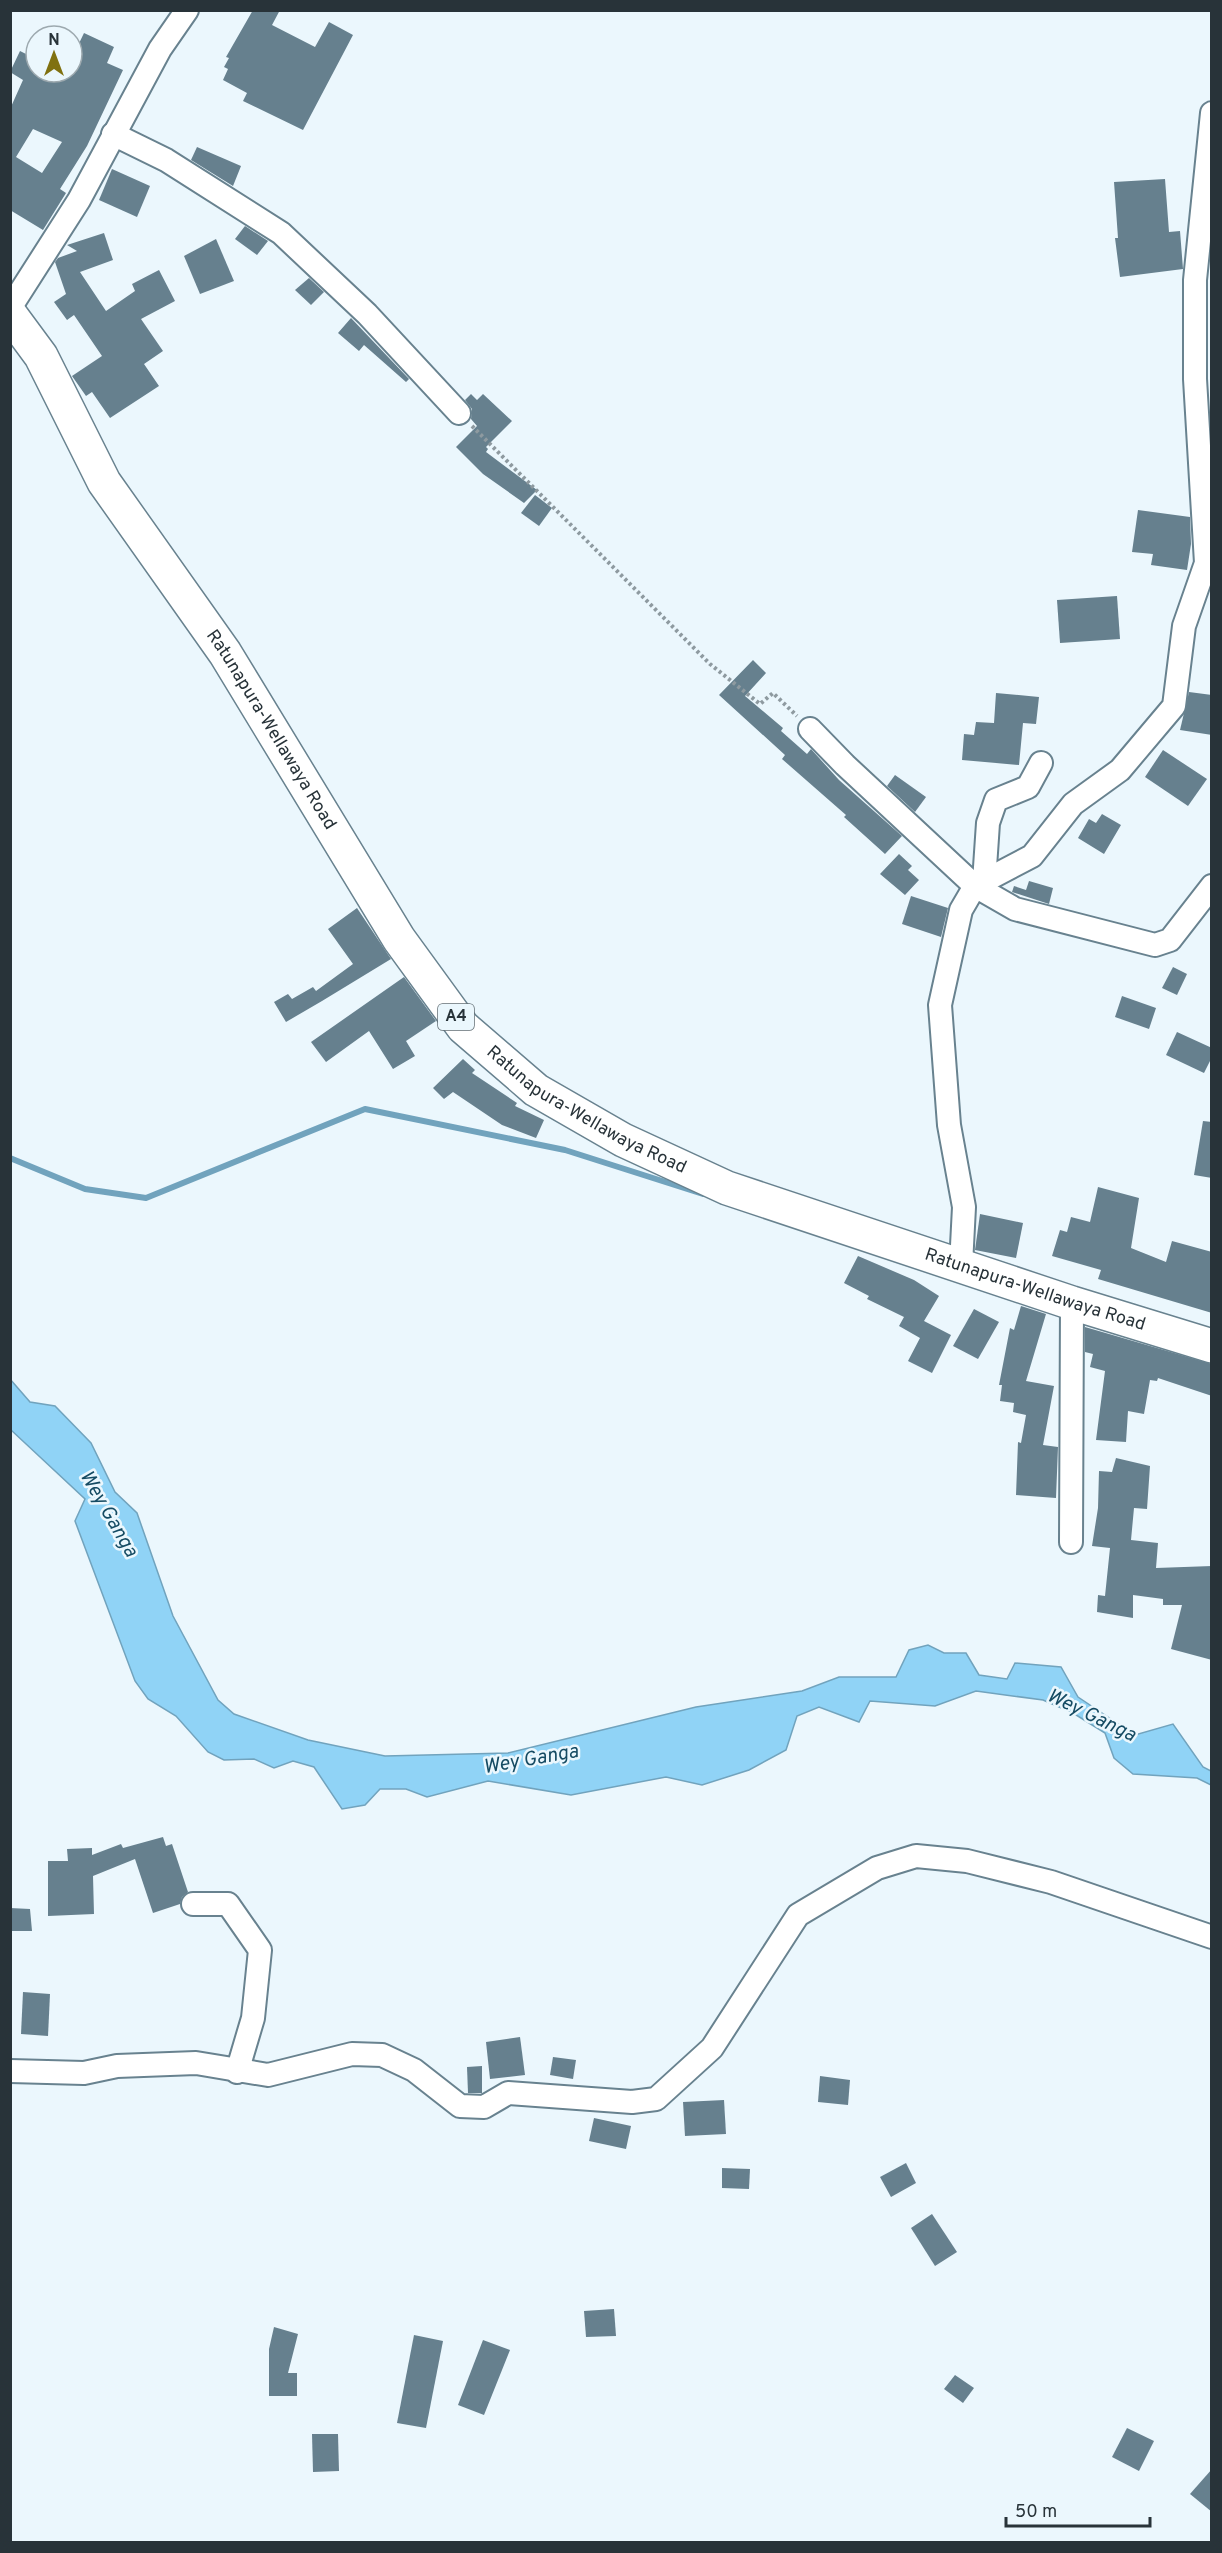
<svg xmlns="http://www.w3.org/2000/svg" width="1222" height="2553" font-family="Overpass,sans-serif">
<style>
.water{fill:#90d3f6;stroke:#71a3bd;stroke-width:1.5}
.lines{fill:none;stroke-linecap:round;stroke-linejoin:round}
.stream{stroke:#71a3bd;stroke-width:6}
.building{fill:#66808e;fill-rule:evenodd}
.minor-casing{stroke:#68828f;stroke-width:26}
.highway-casing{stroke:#68828f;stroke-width:36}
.path{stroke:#8e9aa0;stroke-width:4;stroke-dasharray:3 3;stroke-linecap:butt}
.minor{stroke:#fff;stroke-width:22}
.highway{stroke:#fff;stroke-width:33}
.labels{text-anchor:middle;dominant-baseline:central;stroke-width:5;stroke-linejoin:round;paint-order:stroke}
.shield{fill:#ebf7fd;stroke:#626e74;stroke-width:1.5}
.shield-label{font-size:16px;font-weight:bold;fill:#283339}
.street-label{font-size:18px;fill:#283339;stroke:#ebf7fd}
.water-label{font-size:20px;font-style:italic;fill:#154b63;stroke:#ebf7fd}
</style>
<rect width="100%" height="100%" fill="#ebf7fd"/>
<polygon class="water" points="10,1379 30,1402 55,1406 91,1443 115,1492 137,1513 173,1616 218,1700 234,1714 308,1740 385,1756 508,1753 696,1707 802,1691 839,1677 896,1677 909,1650 928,1645 944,1653 966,1653 979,1675 1007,1679 1015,1663 1061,1667 1078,1697 1135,1735 1173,1724 1203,1767 1211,1771 1211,1785 1197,1778 1133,1774 1114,1758 1105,1733 1073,1713 1043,1700 976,1691 935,1706 870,1701 859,1722 819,1707 797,1716 786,1750 749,1770 702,1785 666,1777 571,1795 488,1781 427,1797 406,1789 380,1789 365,1805 342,1809 314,1767 293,1761 274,1768 254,1759 224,1760 208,1752 176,1716 148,1699 135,1681 75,1521 85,1499 11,1430"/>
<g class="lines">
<polyline class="stream" points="10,1158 85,1189 146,1198 365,1109 565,1150 703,1194"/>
</g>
<g class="building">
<polygon points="253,10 280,10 272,25 315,47 329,22 353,35 303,130 243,101 247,93 223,80 228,69 224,67 229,58 226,57"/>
<path d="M84,33L114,47L107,63L123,70L87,146L60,189L66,193L43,230L10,210V109L23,80L10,72L20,51L36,59V72H72V58ZM33,129L62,142L42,173L16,157Z"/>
<polygon points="197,147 241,166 233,186 191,160"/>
<polygon points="112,169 150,186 137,217 99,200"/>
<polygon points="1165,179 1169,232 1180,231 1183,269 1120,277 1115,238 1118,238 1114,182"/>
<polygon points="245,226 268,241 257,255 235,239"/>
<polygon points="104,233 113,260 80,272 106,311 135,291 132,284 159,270 175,301 141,319 163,351 144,364 159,386 110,418 92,392 86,396 72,376 102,356 74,315 67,320 54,302 66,294 55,262 58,258 77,251 67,245"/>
<polygon points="216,239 234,281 200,294 184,256"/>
<polygon points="309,278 324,292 311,305 295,290"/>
<polygon points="351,318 409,379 406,382 364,345 359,351 338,333"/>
<polygon points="471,394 477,400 483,394 512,421 486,447 488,449 486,452 537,490 524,503 483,474 456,447 477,426 471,419 472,409 465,400"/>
<polygon points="535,495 552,508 539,526 521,513"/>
<polygon points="1138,510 1190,517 1191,544 1187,570 1151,565 1153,554 1132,552"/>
<polygon points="1117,596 1120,639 1060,643 1057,600"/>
<polygon points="753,660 766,673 745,696 783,728 781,731 807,754 811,749 839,780 902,836 885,854 844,817 846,815 782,759 785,755 719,695"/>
<polygon points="1189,692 1212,695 1212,735 1180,730"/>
<polygon points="996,693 1039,697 1036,724 1023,723 1019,765 962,760 964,734 974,735 976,722 994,723"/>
<polygon points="1163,750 1207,779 1188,806 1145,777"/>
<polygon points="895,775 926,797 915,812 887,786"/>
<polygon points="1102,814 1121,825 1104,854 1078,838 1089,819 1096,823"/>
<polygon points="899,854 912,866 908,870 919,880 905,895 880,874"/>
<polygon points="1029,881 1053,888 1049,904 1012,892 1014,886 1026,890"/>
<polygon points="911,896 948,908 941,937 902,924"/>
<polygon points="357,908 391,959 322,1001 318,995 322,1001 286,1022 274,1002 288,994 292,999 313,987 316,991 353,964 328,929"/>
<polygon points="1173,967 1187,974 1177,995 1162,988"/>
<polygon points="404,977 436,1021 406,1041 415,1056 393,1069 369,1031 326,1062 311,1042"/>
<polygon points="1122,996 1156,1008 1149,1029 1115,1017"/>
<polygon points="1177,1032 1212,1048 1212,1057 1204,1073 1166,1055"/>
<polygon points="463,1059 475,1070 472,1073 517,1103 515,1106 544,1120 536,1138 502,1125 453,1092 444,1099 433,1088"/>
<polygon points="1203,1121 1212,1122 1212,1178 1194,1175"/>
<polygon points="1098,1187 1139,1198 1131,1248 1166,1262 1172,1241 1212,1252 1212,1313 1098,1279 1101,1270 1052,1256 1060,1230 1067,1232 1071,1217 1090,1222"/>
<polygon points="980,1214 1023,1223 1016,1258 975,1250"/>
<polygon points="858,1256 914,1280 939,1296 924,1321 951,1335 932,1373 908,1361 920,1338 899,1326 904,1317 867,1299 869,1296 844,1283"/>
<polygon points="1021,1306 1046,1314 1026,1381 1054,1386 1043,1445 1058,1447 1056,1498 1016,1495 1018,1442 1021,1443 1026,1415 1013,1412 1014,1403 1000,1401 1002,1385 999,1385 1010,1328 1014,1330"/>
<polygon points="974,1309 999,1322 978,1359 953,1346"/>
<polygon points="1085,1327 1212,1364 1212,1396 1158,1378 1157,1381 1150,1380 1144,1414 1128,1411 1126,1442 1096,1440 1105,1371 1090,1367 1093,1354 1085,1352"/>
<polygon points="1116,1458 1150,1466 1147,1509 1134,1508 1131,1540 1158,1543 1156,1568 1212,1566 1212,1660 1171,1649 1182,1605 1163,1605 1163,1599 1133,1595 1133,1618 1097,1612 1098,1595 1105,1596 1110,1548 1092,1546 1098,1508 1099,1471 1112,1472"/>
<polygon points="163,1837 166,1846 172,1844 188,1892 182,1897 180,1904 153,1913 135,1859 93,1876 94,1914 48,1916 48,1861 68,1861 67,1849 92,1848 92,1855 121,1844 123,1848"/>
<polygon points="10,1908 30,1909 32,1931 10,1931"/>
<polygon points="23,1992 50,1994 48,2036 21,2034"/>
<polygon points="520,2037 525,2075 490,2079 486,2042"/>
<polygon points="553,2057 576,2060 573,2079 550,2075"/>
<polygon points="482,2066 482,2093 468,2093 467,2067"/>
<polygon points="820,2076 850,2080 848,2105 818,2102"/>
<polygon points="724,2100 726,2134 685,2136 683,2102"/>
<polygon points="594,2118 631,2126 626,2149 589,2141"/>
<polygon points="906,2163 916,2183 891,2197 880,2177"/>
<polygon points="722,2168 750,2169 749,2189 722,2188"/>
<polygon points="932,2214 957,2252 935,2266 911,2228"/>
<polygon points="614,2309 616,2336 586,2337 584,2311"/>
<polygon points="274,2327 298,2334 288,2373 297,2373 297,2396 269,2396 269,2349"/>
<polygon points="414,2335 443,2341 426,2428 397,2423"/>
<polygon points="483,2340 510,2350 484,2415 458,2405"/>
<polygon points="955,2375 974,2388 963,2403 944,2389"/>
<polygon points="1127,2428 1154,2441 1139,2471 1112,2457"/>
<polygon points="312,2434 338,2434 339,2471 313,2472"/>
<polygon points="1212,2469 1212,2512 1190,2494"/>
</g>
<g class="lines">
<g class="minor-casing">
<g id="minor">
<polyline points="113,134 166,160 281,233 367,314 459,413"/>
<polyline points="10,308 79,200 160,49 187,10"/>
<polyline points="810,729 845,765 975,886 1015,909 1155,945 1170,940 1212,886"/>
<polyline points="984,882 988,823 996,800 1028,787 1041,763"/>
<polyline points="961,1265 964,1207 949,1125 940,1005 961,910 975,886 1032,856 1073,804 1120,770 1174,706 1184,626 1206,563 1195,379 1195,280 1212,113"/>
<polyline points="1071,1542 1072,1303"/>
<polyline points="193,1904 228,1904 260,1950 253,2018 237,2072"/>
<polyline points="10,2071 84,2073 117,2066 196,2063 268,2075 352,2054 382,2055 414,2070 460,2106 484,2107 508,2093 632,2102 656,2099 712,2048 798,1915 877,1868 916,1856 967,1861 1051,1882 1212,1937"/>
</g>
</g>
<g class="highway-casing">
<g id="highway">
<path id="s1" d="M10,314L41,356L104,482L225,653L399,939L463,1027L536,1090L623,1140L727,1188L1072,1303L1212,1346"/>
</g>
</g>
<polyline class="path" points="472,426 710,664 760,704 773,693 797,716"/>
<use href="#minor" class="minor"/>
<use href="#highway" class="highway"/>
</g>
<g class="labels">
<rect class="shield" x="438" y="1004" width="36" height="26" rx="4.5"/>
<g class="shield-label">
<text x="456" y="1017">A4</text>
</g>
<g class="street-label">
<text stroke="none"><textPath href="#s1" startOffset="492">Ratunapura-Wellawaya Road</textPath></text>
<text stroke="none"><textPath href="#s1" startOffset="996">Ratunapura-Wellawaya Road</textPath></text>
<text stroke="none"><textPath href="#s1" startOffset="1482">Ratunapura-Wellawaya Road</textPath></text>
</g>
<g class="water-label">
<text transform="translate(108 1514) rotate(60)">Wey Ganga</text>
<text transform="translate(1091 1716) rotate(26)">Wey Ganga</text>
<text transform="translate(531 1760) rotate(-10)">Wey Ganga</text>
</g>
</g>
<rect width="1222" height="2553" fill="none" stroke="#283339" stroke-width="24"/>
<g transform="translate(54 54)"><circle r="28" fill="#ebf7fd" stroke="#9da9af" stroke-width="1.5"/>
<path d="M0-4.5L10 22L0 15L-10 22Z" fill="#807110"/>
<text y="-9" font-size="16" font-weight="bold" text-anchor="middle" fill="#283339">N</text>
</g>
<path d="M1006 2517v9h144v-9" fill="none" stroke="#283339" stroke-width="3"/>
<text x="1015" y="2517" font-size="18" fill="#283339" stroke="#ebf7fd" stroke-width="4.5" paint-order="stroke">50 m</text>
</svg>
